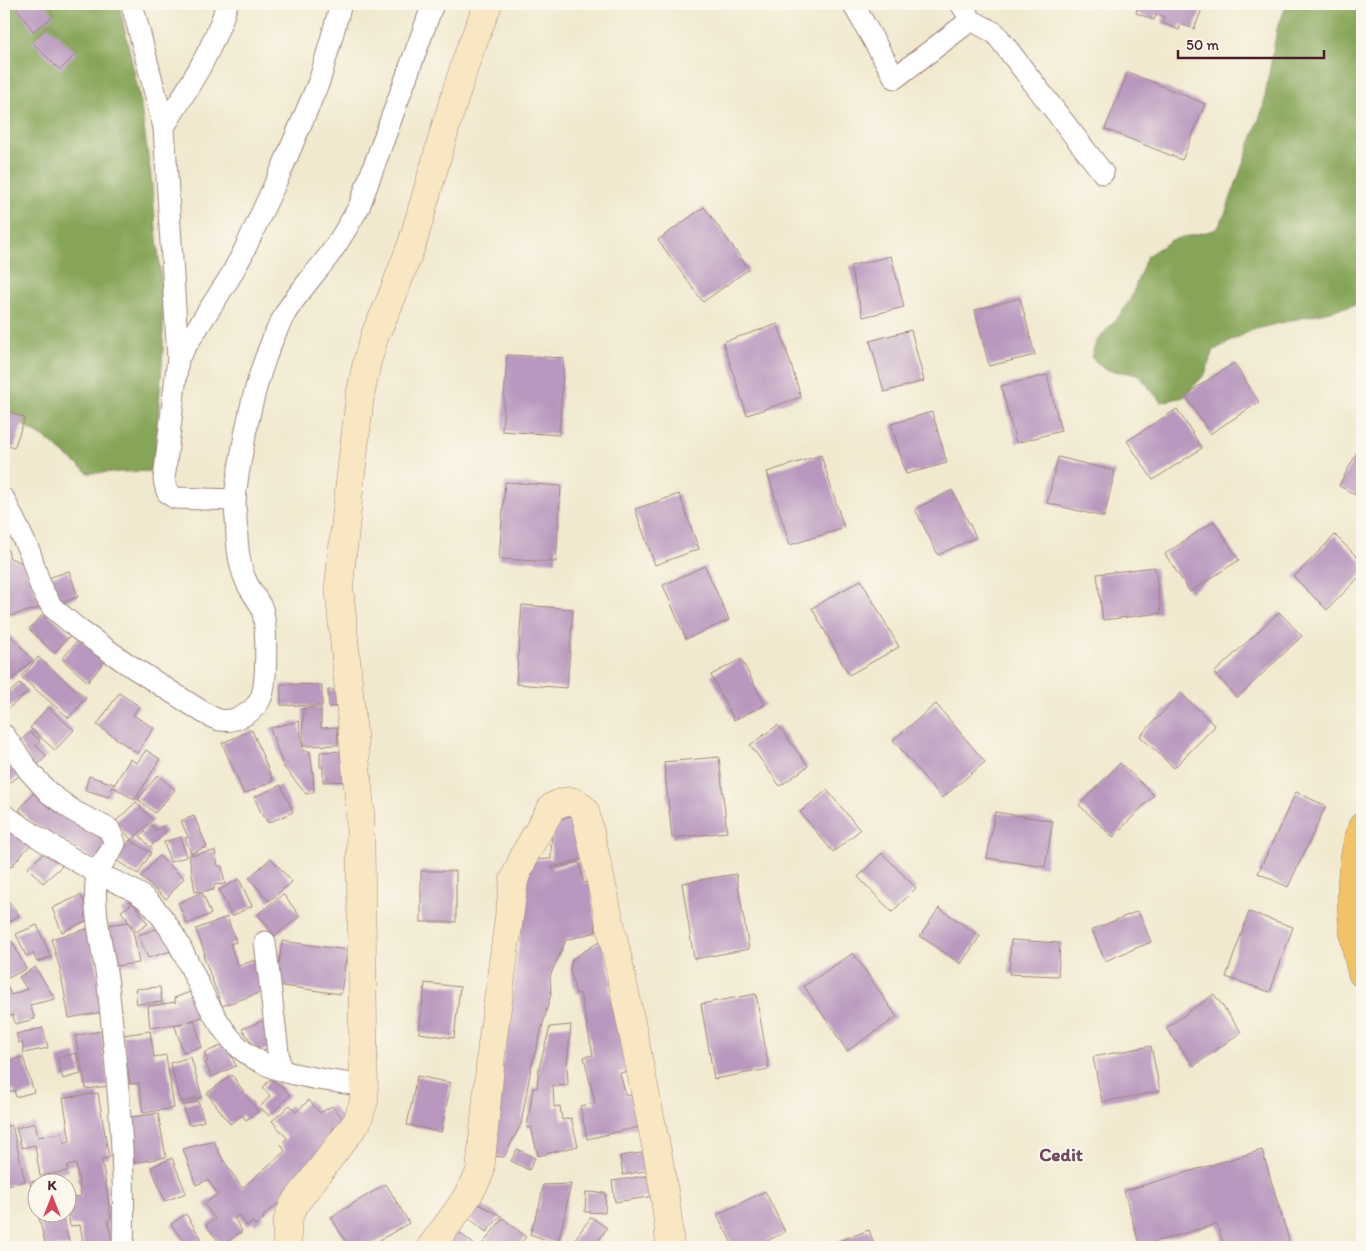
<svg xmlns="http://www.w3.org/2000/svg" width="1366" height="1251" font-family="Itim,sans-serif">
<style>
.forest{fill:#86a558;stroke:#686242}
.building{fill:#b898be}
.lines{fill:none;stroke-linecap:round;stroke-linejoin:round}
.street-casing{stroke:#9e847d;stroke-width:23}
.secondary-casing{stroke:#9e847d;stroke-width:29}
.primary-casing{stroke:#9e847d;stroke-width:29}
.street{stroke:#fff;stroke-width:21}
.secondary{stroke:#f9e7c3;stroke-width:28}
.primary{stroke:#f0c369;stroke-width:28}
.labels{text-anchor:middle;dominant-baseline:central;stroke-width:4;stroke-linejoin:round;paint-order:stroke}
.quarter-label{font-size:19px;font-weight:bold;fill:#70495e;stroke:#fbf7ec}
</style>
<rect width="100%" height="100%" fill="#fbf7ec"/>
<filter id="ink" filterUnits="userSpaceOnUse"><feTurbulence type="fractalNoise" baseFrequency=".02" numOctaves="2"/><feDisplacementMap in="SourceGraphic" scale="10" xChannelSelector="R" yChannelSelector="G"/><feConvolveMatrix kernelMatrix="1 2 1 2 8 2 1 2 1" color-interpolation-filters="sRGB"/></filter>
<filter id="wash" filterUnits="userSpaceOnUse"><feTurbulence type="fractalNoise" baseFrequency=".0096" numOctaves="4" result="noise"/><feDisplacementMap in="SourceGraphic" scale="20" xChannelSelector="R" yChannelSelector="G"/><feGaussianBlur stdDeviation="1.12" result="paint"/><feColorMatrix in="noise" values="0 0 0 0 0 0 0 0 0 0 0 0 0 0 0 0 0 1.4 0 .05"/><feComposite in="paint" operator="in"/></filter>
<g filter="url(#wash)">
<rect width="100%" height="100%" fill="#f1e9cf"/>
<g class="forest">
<polygon points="4,4 119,4 139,94 151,176 163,300 163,351 154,471 88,473 45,438 4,414"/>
<polygon points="1287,4 1362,4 1362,303 1252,330 1214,350 1205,374 1184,397 1161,402 1138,374 1105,370 1091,357 1096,342 1119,316 1130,300 1147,256 1172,240 1214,230 1219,226 1225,214 1263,108 1277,29"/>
</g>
<g id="blocks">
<g class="building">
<polygon points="14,4 45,4 54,16 33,31"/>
<polygon points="1129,4 1204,4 1194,29 1181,24 1179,30 1162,23 1164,17 1156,14 1154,20 1136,13 1138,7"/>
<polygon points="48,26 77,53 60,70 32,42"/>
<polygon points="1128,72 1205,104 1182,160 1105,129"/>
<polygon points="704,207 749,269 703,302 658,240"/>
<polygon points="891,256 904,307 863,317 850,266"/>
<polygon points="1020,298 1035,355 989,366 975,310"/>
<polygon points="778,324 801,397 747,415 723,342"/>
<polygon points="911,330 924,381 884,392 870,341"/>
<polygon points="507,355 564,358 559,435 502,431"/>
<polygon points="1234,363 1259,402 1210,434 1185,395"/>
<polygon points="1047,375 1061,431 1016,443 1001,386"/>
<polygon points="1177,409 1202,448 1153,480 1127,441"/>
<polygon points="4,410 25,418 14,448 4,444"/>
<polygon points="932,412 947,463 906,474 891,424"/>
<polygon points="1362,443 1362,498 1339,486"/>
<polygon points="821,455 844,528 790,545 767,472"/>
<polygon points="1058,457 1115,471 1104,517 1047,503"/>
<polygon points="505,482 561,486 556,562 499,559"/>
<polygon points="952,490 976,537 938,555 915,509"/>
<polygon points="679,494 699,549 655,565 635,509"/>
<polygon points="1214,521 1239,560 1190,592 1165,554"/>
<polygon points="1335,535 1362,562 1362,574 1327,610 1294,577"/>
<polygon points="4,536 10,558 23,563 42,607 11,616 4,594"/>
<polygon points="705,566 729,620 686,639 663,585"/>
<polygon points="1155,567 1161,613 1103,620 1097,574"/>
<polygon points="69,571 78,597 57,604 48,578"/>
<polygon points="861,580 899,647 849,675 812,608"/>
<polygon points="522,605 573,609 567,688 516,684"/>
<polygon points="46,611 71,635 54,653 29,629"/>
<polygon points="1279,612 1302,636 1237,698 1214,673"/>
<polygon points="10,635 33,660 11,680 4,673 4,641"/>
<polygon points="79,639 105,661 88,682 62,659"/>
<polygon points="38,657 86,698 69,718 21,677"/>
<polygon points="741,659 765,705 734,720 711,675"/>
<polygon points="4,679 7,682 4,685 10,692 20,683 28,692 4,712"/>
<polygon points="281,684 322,685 322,706 281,705"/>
<polygon points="328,690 346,690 347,706 329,707"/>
<polygon points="119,693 139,706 133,715 154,728 137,753 97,725"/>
<polygon points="1181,693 1215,726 1174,768 1140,736"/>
<polygon points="936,704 985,762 942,798 893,740"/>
<polygon points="48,707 74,730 55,750 30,728"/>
<polygon points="303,708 321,708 321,728 337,727 338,745 303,746"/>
<polygon points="299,721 303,751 310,751 313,774 314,792 306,794 283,766 270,728"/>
<polygon points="778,725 808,766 780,786 750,745"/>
<polygon points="252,730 273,781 244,794 222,743"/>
<polygon points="30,732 40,740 36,746 47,756 34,768 19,742"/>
<polygon points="4,748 15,761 4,771"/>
<polygon points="146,750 160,759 135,800 113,787 130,759 137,763"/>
<polygon points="349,751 351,781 323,782 323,767 320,767 320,752"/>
<polygon points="719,757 727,832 672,838 664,762"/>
<polygon points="1120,763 1154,795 1113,837 1079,805"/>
<polygon points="18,764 24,773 7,784 4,779 4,773"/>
<polygon points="158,775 175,790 155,813 138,799"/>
<polygon points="89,776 114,784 109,797 85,790"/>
<polygon points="281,785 293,812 268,823 265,817 263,817 254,797"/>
<polygon points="827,790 860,830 833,852 800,812"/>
<polygon points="1296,792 1326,806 1288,887 1258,873"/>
<polygon points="33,793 47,806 110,843 98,862 32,822 19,810"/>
<polygon points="136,802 153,820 132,840 115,822"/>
<polygon points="995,812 1053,821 1045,867 987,858"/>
<polygon points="577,814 583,859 552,867 552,869 579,862 584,883 591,882 596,932 566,940 550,976 551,994 531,1068 521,1124 504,1157 490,1156 530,860 551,859 552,822"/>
<polygon points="194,816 207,847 191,853 185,838 188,837 181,821"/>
<polygon points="151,825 156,830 161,826 166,832 150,847 140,836"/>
<polygon points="11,828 30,845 11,867 4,861 4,837"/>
<polygon points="181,837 186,857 170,862 164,842"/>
<polygon points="130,840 151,853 138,874 117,861"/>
<polygon points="47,850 62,866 43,883 28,868"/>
<polygon points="215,851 218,866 222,866 225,884 214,885 214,890 195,892 189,855"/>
<polygon points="882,853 916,888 892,912 858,877"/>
<polygon points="159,856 184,878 166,899 141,877"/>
<polygon points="271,858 292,882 269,901 249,878"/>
<rect x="421" y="871" width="35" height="51"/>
<polygon points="736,874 749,949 694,959 682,883"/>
<polygon points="239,879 252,906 232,916 219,890"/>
<polygon points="202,892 211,914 187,924 178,903"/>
<polygon points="283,894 300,916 275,936 258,914"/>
<polygon points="4,895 19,915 4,926"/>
<polygon points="81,895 91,919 62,932 52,908"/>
<polygon points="133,903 148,924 136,932 121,911"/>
<polygon points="939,908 980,936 961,964 920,936"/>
<polygon points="1138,911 1151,942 1105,961 1092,930"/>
<polygon points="1249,912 1293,927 1270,992 1226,977"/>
<polygon points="227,917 236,942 230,944 238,966 255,960 265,991 222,1006 203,955 205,954 196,929"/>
<polygon points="128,922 134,935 139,963 114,966 108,925"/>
<polygon points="37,925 51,957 37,962 33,953 26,956 16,934"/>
<polygon points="159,928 174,950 148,958 138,935"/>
<polygon points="87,929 95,959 103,1012 69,1018 60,969 51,939"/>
<polygon points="602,940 613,985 609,986 624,1048 632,1070 620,1073 626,1096 636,1094 643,1126 587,1139 580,1106 595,1103 584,1057 593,1055 580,993 576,994 570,970 572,959"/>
<polygon points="1011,940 1060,943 1058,976 1009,974"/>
<polygon points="12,941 26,969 4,980 4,945"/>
<polygon points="282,941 347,950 341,994 276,985"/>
<polygon points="853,953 897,1017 847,1051 804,986"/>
<polygon points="35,967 55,999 30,1005 35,1019 15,1024 13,1015 4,1018 4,987 7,986 11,995 27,989 19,977"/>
<polygon points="425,983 460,987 454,1038 419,1033"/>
<polygon points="160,987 162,1002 137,1004 135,989"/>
<polygon points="193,991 202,1017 188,1022 194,1020 202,1047 183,1052 175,1026 183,1023 150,1028 148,1006 176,1002 174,998"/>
<polygon points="756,994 769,1069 714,1079 701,1004"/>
<polygon points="1214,994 1241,1032 1194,1066 1166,1028"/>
<polygon points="267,1019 272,1048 258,1052 242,1029"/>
<polygon points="571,1025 567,1064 568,1085 553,1086 554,1107 560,1106 562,1120 571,1118 578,1146 538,1156 531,1127 527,1128 533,1088 537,1088 539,1068 550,1027"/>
<polygon points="43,1028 48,1048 24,1053 22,1042 19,1043 16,1034"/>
<polygon points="101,1031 108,1086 86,1089 75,1036"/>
<polygon points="150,1031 154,1057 166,1055 174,1108 143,1113 139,1083 130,1084 123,1035"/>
<polygon points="226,1044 236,1066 212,1077 205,1063 208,1061 204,1053"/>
<polygon points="1151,1046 1160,1091 1102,1102 1093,1057"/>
<polygon points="76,1053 81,1074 63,1079 57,1058"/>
<polygon points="23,1057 34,1092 16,1097 14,1090 9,1092 4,1075 4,1063"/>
<polygon points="191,1057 202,1097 181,1102 170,1063"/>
<polygon points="232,1075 258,1112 246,1120 242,1115 230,1124 207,1093"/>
<polygon points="417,1076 451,1083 441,1132 407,1125"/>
<polygon points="270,1079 281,1086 290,1095 269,1116 260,1107 270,1096 263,1088"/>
<polygon points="98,1093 109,1158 102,1159 111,1219 108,1220 113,1247 84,1247 80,1225 70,1226 68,1213 68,1199 81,1196 76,1164 67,1166 68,1171 40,1176 35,1145 22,1148 16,1128 35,1123 38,1137 62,1133 64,1143 70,1141 63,1098"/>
<polygon points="309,1100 320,1113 332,1106 347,1123 336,1130 334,1127 325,1147 286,1197 263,1216 264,1218 255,1225 253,1222 247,1226 239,1215 234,1218 242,1231 222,1246 206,1225 215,1219 204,1204 218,1194 208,1180 196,1185 183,1149 214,1141 220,1155 242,1188 285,1151 281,1144 287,1138 272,1121 290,1105 296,1112"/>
<polygon points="198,1101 204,1121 189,1125 183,1105"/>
<polygon points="158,1113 166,1157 134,1163 127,1118"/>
<polygon points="12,1125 25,1181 4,1186 4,1127"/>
<polygon points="517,1149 535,1158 529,1170 511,1161"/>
<polygon points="1262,1150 1291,1247 1224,1247 1217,1224 1140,1246 1124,1191"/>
<polygon points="648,1152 651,1170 623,1175 620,1156"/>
<polygon points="172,1158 186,1193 165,1201 151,1167"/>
<polygon points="652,1175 655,1196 615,1202 612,1181"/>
<polygon points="59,1176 61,1184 38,1184 37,1210 30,1182"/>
<polygon points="386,1184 409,1223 368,1247 349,1247 331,1217"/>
<polygon points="571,1184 558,1244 530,1234 540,1203 543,1185"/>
<polygon points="765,1191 785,1232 755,1247 734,1247 717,1215"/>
<polygon points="586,1192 606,1193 605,1213 585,1212"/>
<polygon points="475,1202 501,1216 486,1232 465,1215"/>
<polygon points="38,1214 62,1214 70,1246 46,1247"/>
<polygon points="186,1214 201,1238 187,1247 171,1224"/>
<polygon points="591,1217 607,1228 594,1247 578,1247 572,1243"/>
<polygon points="503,1218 526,1237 517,1247 480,1247"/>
<polygon points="453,1228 475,1245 474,1247 446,1247"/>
<polygon points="869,1230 875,1247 823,1247"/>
</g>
</g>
</g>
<g filter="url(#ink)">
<use href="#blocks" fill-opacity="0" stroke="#9e847d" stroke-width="1"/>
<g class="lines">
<g class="street-casing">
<g id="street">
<polyline points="132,4 164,127 178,358 164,480 167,492 175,498 235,500"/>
<polyline points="853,4 895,78 971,20"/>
<polyline points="961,4 971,20 995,33 1103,173"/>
<path d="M164,127C188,88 214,49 227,4"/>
<polyline points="178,358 230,277 243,253 281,171 320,79 341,4"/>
<path d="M4,499L30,553L41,588L52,607L78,629L126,663L206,714C210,716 215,719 220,720C236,723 257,711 262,695C267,679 267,625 262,609C258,599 251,592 247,583C240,569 238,554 237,539C237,526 235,513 235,501C236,485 239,468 242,452C250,404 262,355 286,312C298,293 313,276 327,258C339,242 349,224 359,207L433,4"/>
<path d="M4,735L29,771L49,793L75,812L109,829L115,843C111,854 99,864 97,875C91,908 104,952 108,985C117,1073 126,1159 123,1247"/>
<path d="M4,815C34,835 65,855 97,873C114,882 135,888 150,903C172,926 184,954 198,983C207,1004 224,1035 241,1049C274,1077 324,1079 364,1086"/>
<polyline points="265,942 280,1069"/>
</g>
</g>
<g class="secondary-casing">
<g id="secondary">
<polyline points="287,1247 287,1222 293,1206 357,1122 364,1101 360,809 339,585 349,491 360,396 367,362 375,335 391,299 413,241 447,122 468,55 488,4"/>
<path d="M431,1247C448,1223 468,1200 480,1172L492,1045L514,880L525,854L552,807C566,800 575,797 585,811C606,901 625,992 643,1082C654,1137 667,1192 670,1247"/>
</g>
</g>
<g class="primary-casing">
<path id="primary" d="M1362,827C1346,876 1349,924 1362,973"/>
</g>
<use href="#street" class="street"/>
<use href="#secondary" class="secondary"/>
<use href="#primary" class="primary"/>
</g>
</g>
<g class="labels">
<g class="quarter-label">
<text x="1061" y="1154">Cedit</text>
</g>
</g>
<rect width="1366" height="1251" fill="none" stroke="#fbf7ec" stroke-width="20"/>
<g transform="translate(52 1198)"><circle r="24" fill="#fbf7ec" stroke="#b4a19f"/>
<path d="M0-4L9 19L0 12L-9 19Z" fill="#d1495b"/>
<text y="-8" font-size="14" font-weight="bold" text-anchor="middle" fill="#4a1f2b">K</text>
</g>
<path d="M1178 50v8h146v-8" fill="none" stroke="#4a1f2b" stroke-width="2.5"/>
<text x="1186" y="50" font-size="15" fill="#4a1f2b" stroke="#fbf7ec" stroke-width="4" paint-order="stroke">50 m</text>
</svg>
